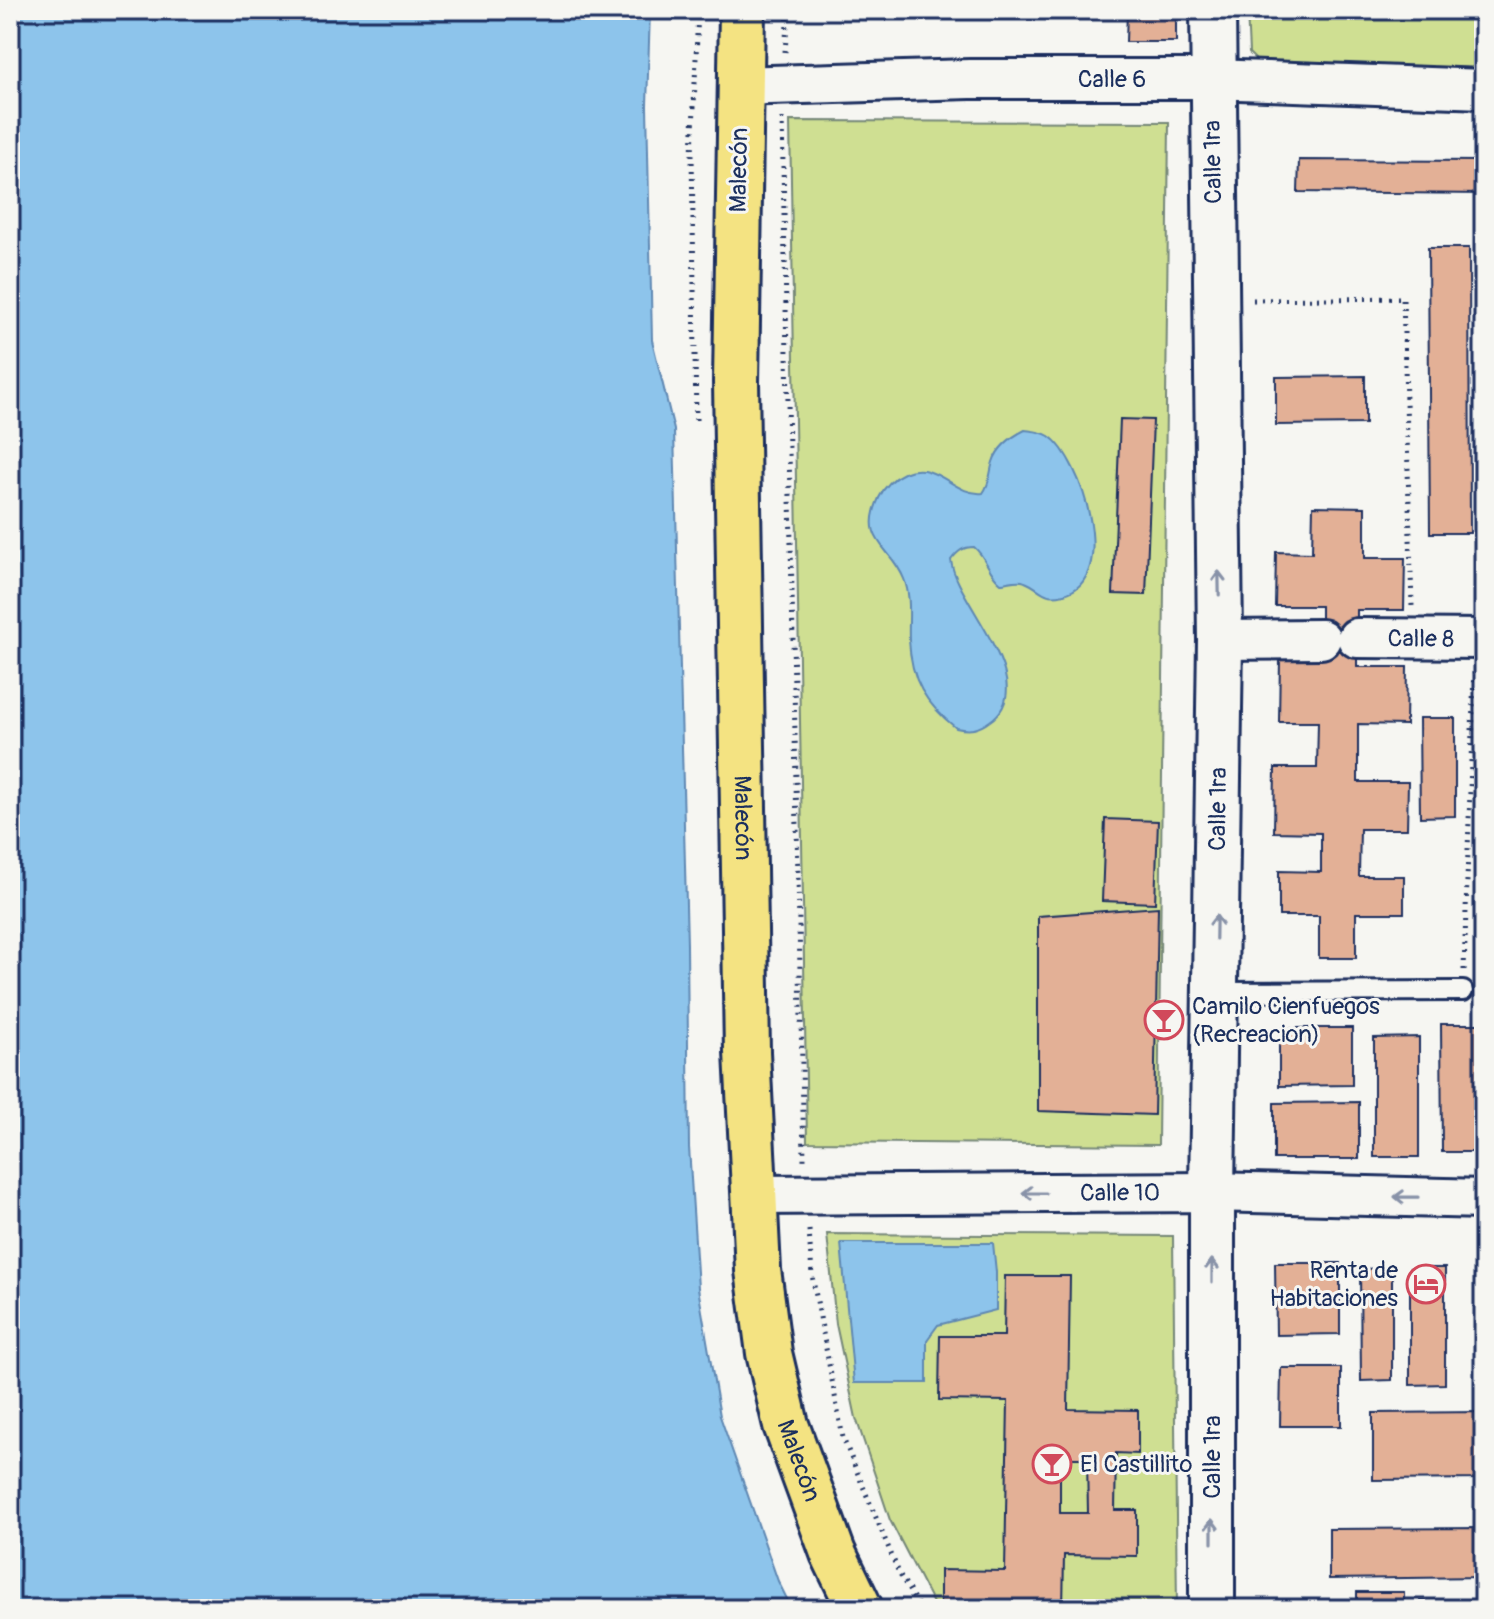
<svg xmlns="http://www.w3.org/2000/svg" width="1494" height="1619" font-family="Pangolin,sans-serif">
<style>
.green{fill:#cfdf92;stroke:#758778;stroke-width:2}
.water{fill:#8dc4eb;stroke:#5f88b3;stroke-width:2}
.building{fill:#e3b096;stroke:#1b2f5e;stroke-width:2;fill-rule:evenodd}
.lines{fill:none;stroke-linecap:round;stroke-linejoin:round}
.service-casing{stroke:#1b2f5e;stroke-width:24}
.minor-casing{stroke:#1b2f5e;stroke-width:44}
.tertiary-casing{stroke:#1b2f5e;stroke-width:50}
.trunk-casing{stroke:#1b2f5e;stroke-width:50}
.path{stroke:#1b2f5e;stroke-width:5;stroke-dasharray:2 6;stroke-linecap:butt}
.service{stroke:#f6f6f2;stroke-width:18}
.minor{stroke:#f6f6f2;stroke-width:38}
.tertiary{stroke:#f6f6f2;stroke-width:44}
.trunk{stroke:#f4e382;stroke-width:44}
.oneway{stroke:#8892a8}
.labels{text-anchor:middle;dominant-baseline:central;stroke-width:6;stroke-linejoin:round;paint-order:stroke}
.street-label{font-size:24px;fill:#1b2f5e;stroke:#f6f6f2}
.poi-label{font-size:24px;fill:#1b2f5e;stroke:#f6f6f2;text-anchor:start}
</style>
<rect width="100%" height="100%" fill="#f6f6f2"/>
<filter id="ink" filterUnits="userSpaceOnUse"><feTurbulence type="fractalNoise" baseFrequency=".0125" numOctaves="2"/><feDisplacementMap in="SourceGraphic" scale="16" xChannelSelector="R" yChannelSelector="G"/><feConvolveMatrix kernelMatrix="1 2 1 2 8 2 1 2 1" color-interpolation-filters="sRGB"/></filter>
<g filter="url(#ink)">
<g class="green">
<polygon points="1247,10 1484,10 1484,68 1273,69 1261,65 1249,53"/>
<polygon points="790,121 1169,122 1158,1145 807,1142"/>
<polygon points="827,1234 1173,1236 1177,1609 936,1609 890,1520 856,1418 836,1324"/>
</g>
<g class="water">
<polygon points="10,10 650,10 647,106 652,340 674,430 687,945 689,1147 698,1288 720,1416 778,1581 792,1609 10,1609"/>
<path d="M1025,430C1033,431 1041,431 1049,436C1082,458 1120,580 1064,594C1043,600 1041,588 1025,582C1018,578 1008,583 1001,583C988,573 987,558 974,547C963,547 958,551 951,560C955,601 1043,684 990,721C978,730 970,731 956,728C925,703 911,681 909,640C908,619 912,599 904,579C891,546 859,541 879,498C884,487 893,478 904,473C937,459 953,496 983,493C991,482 989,474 993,462C998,446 1011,437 1025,430Z"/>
<polygon points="841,1243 993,1243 996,1272 996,1310 938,1325 927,1340 927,1383 854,1383"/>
</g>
<g class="building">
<polygon points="1127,10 1176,10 1176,42 1126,42"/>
<polygon points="1299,160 1484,161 1484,194 1298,192"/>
<polygon points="1428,248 1469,248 1470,533 1430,533"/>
<polygon points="1365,376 1365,424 1276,425 1276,377"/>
<polygon points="1120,419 1153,420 1146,595 1113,594"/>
<polygon points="1313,506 1365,507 1365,558 1405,558 1404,610 1357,610 1357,667 1407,667 1406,725 1358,724 1358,782 1408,782 1407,829 1360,829 1359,876 1404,876 1404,913 1356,913 1356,958 1319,958 1319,916 1279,916 1279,871 1321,872 1321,833 1274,832 1275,768 1317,768 1318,722 1279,722 1280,659 1321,660 1321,606 1275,606 1276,552 1312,553"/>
<polygon points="1419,718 1455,718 1455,816 1420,817"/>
<polygon points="1105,819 1158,821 1155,903 1102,901"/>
<polygon points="1158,907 1154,1115 1038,1111 1038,916"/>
<polygon points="1441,1024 1484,1024 1484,1152 1442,1152"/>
<polygon points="1279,1028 1352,1028 1352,1085 1279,1086"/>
<polygon points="1419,1037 1419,1157 1374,1157 1374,1038"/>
<polygon points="1359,1102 1359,1159 1274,1159 1274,1103"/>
<polygon points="1275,1263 1340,1263 1340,1334 1276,1335"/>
<polygon points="1392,1268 1392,1380 1361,1381 1360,1269"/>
<polygon points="1410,1268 1445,1268 1445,1384 1410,1385"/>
<path d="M1005,1276H1070L1068,1409L1138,1410V1454L1116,1453L1115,1510H1137V1556L1064,1555L1063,1609H940V1570L1005,1571L1008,1401L939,1400L940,1336H1004ZM1060,1458H1087L1088,1513H1060Z"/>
<polygon points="1281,1368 1341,1368 1341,1426 1280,1426"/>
<polygon points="1484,1412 1484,1479 1373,1480 1373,1413"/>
<polygon points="1484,1528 1484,1577 1329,1579 1329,1529"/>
<rect x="1357" y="1592" width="47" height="17"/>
<polygon points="1467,1600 1467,1609 1420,1609 1420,1601"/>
</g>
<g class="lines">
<g class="service-casing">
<polyline id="service" points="1215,992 1463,991"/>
</g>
<g class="minor-casing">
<g id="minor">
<path id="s1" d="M740,86L970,79H1211L1484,89"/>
<path id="s2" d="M1357,638L1484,639"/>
<polyline points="1220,640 1321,639"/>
<path id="s3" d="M754,1195L1212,1192L1484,1199"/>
</g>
</g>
<g class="tertiary-casing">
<g id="tertiary">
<path id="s4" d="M1212,1609V1192L1220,640L1213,10"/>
</g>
</g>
<g class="trunk-casing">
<g id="trunk">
<path id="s5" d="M742,10L736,382L747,1052L758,1270L769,1353L786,1425L833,1553L860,1609"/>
</g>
</g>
<g class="path">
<polyline points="785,52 788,10"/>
<polyline points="782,118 804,1160"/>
<polyline points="1253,300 1403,298 1412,606"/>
<polyline points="696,420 692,155 698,10"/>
<polyline points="1464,970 1474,672"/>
<polyline points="809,1230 812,1275 843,1438 899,1573 920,1609"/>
</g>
<use href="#service" class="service"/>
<use href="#minor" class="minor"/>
<use href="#tertiary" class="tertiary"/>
<use href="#trunk" class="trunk"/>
</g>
<defs><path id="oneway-shaft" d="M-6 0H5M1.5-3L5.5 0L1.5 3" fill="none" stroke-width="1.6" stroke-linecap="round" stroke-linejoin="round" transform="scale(2)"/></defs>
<g class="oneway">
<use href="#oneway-shaft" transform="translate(1219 583) rotate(-91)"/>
<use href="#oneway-shaft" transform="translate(1216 927) rotate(-89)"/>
<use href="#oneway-shaft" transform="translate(1034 1193) rotate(180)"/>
<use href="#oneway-shaft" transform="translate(1406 1197) rotate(-179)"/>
<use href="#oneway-shaft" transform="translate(1212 1271) rotate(-90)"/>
<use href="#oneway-shaft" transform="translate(1212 1531) rotate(-90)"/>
</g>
</g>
<defs>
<g id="bar-ring" transform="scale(2)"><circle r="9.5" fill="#f6f6f2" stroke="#d1495b" stroke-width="1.5"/><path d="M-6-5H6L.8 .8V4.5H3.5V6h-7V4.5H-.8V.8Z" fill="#d1495b"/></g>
<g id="hotel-ring" transform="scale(2)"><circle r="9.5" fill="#f6f6f2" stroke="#d1495b" stroke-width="1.5"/><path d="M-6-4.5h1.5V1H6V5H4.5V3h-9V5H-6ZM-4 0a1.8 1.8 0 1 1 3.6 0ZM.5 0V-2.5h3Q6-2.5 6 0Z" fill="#d1495b"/></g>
</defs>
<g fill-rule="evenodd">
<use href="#bar-ring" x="1164" y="1020"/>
<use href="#hotel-ring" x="1426" y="1284"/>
<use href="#bar-ring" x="1052" y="1464"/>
</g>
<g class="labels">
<g class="street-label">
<text stroke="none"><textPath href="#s1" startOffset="372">Calle 6</textPath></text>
<text transform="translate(1213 162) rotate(-91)">Calle 1ra</text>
<text transform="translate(739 170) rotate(-89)">Malecón</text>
<text stroke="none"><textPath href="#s2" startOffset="64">Calle 8</textPath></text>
<text stroke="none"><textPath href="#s4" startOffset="800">Calle 1ra</textPath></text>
<text stroke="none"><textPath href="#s5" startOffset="808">Malecón</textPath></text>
<text stroke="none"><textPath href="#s3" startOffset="366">Calle 10</textPath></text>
<text transform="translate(1212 1457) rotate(-90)">Calle 1ra</text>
<text stroke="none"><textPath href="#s5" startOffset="1456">Malecón</textPath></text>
</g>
<g class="poi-label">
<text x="1192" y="1006">Camilo Cienfuegos<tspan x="1192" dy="28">(Recreacion)</tspan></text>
<text x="1398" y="1270" text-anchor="end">Renta de<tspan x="1398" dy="28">Habitaciones</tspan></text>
<text x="1080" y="1464">El Castillito</text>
</g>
</g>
<rect width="1494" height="1619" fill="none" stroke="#f6f6f2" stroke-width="40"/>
<rect x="20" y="20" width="1454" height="1579" fill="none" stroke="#1b2f5e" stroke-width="3" filter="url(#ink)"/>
</svg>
